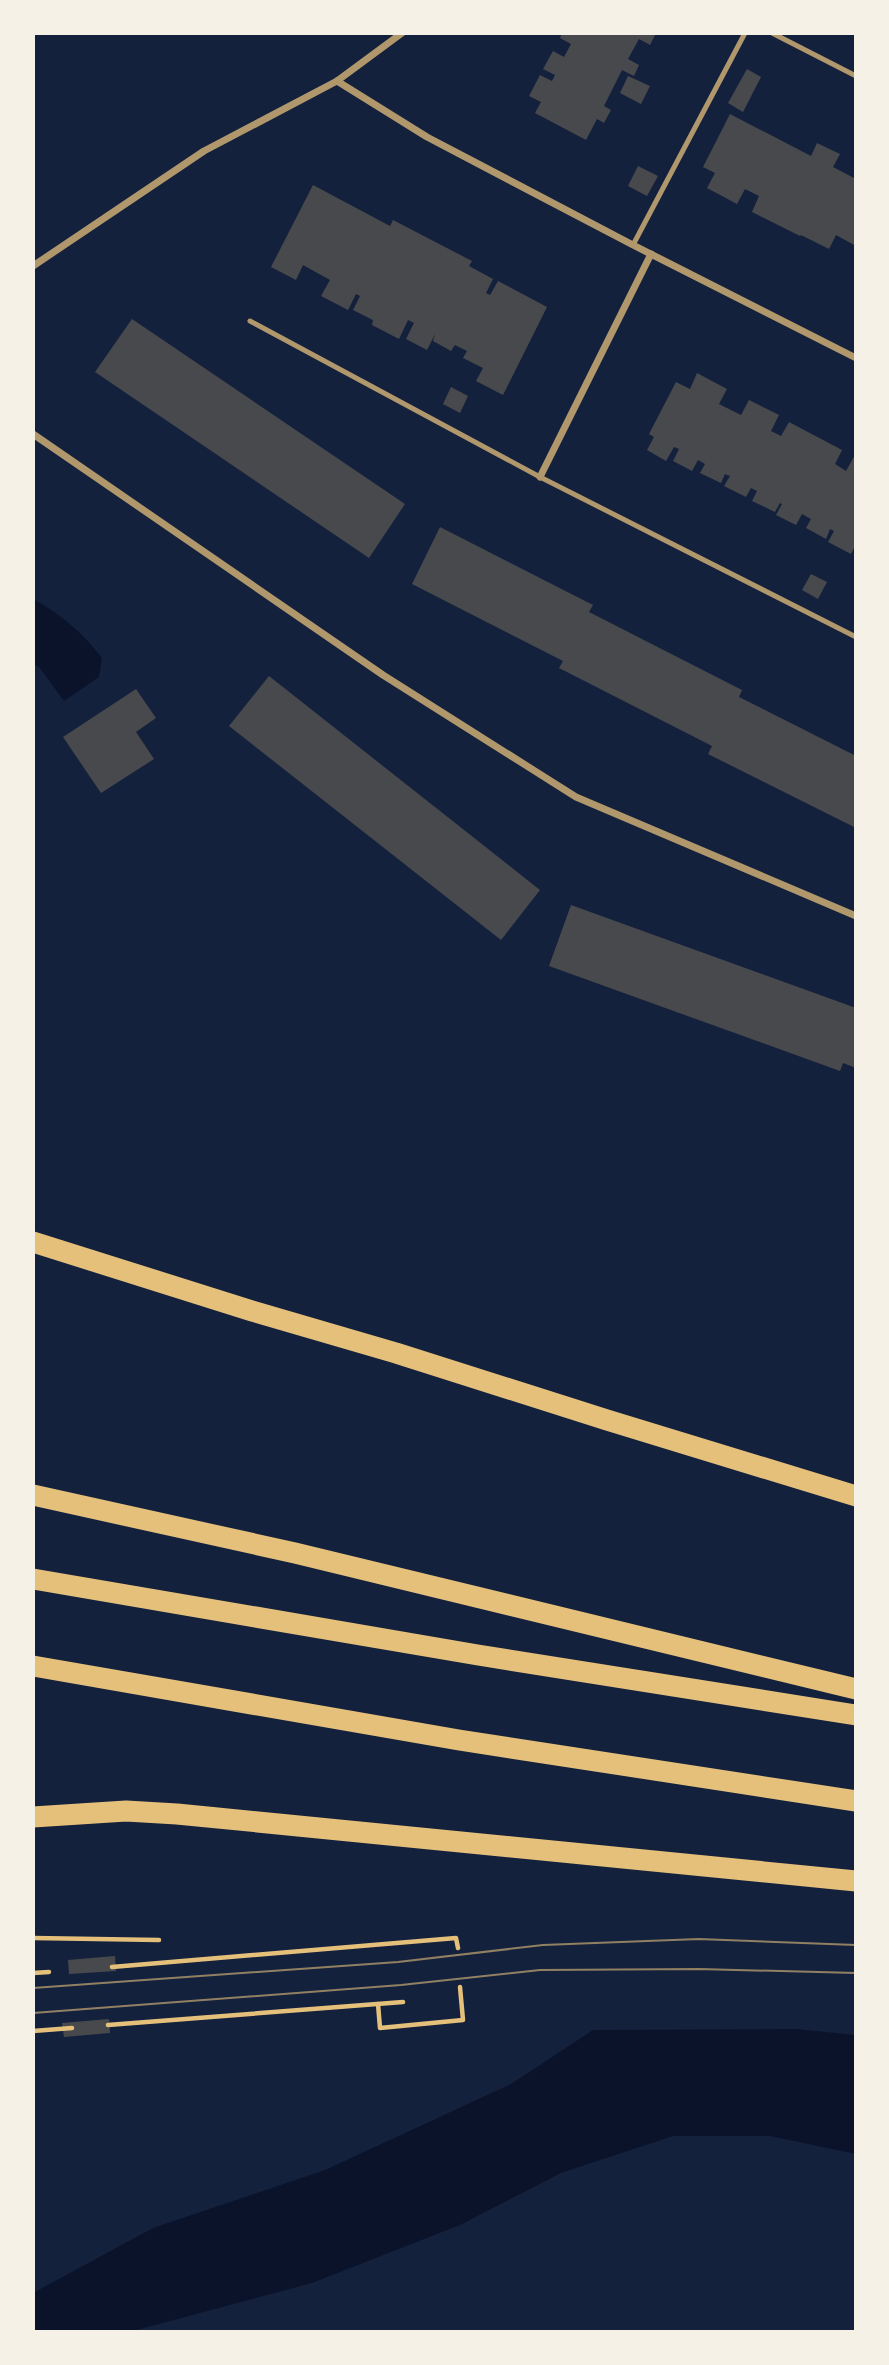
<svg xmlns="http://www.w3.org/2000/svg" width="889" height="2365" font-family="'DM Sans',sans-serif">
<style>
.water{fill:#0b132b}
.building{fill:#48494c}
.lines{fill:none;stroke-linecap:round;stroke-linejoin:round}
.path{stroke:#e5c07b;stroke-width:4.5}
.service{stroke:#b1986c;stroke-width:5}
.minor{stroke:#b1986c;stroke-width:7}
.motorway{stroke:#e5c07b;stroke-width:21}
.tram{stroke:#918062;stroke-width:2}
</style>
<rect width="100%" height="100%" fill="#14213d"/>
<g class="water">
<path d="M33,599C61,614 83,633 102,658L99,677L64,701L39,667L33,664Z"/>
<polygon points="796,2029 856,2035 856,2154 770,2136 673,2136 561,2173 460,2225 312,2283 129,2332 33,2332 33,2293 153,2228 325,2170 511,2084 593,2030"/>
</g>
<g class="building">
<polygon points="562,33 656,33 650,45 639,39 628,59 639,65 634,76 622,70 604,106 611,110 604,123 597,119 586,140 535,113 541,102 529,96 540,75 552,81 555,75 543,69 553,51 564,57 571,44 560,38"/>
<polygon points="747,69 761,77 743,112 728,103"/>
<polygon points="628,76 650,86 641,104 620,93"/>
<polygon points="730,114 811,156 817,143 840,154 833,167 856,179 856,246 836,235 829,249 801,235 800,236 752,212 759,196 745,189 737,204 707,188 715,173 703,167"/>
<polygon points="638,166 658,176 647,196 628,186"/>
<polygon points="313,185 390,226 393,220 472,261 469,266 493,279 486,293 490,295 498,281 547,307 503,395 476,381 483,368 463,358 467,351 455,345 451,351 433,341 435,334 427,350 406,339 414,323 408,320 399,339 372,325 373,320 353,310 360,296 356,294 348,310 321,296 330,280 303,265 296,280 271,267"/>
<polygon points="132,319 405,504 369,558 95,372"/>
<polygon points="697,373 727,389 719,404 741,415 749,400 779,415 771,431 781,436 789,422 842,450 835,464 846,471 856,453 856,544 851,554 828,542 834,531 830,529 826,539 806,528 811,519 802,514 796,525 776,515 782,504 780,503 775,512 752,501 757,491 751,488 746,497 724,486 730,476 727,475 725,474 721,483 700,473 705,464 698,460 692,471 673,461 679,449 674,447 666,461 647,450 654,437 649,434 676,382 690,389"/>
<polygon points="451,387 468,396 460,413 443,404"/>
<polygon points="440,527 593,605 589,612 742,690 739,697 856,756 856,828 708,754 712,746 559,668 563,661 412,584"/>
<polygon points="811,574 827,582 818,599 802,590"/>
<polygon points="269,676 540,890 501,940 229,726"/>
<polygon points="136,689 156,718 136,732 154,759 101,793 63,737"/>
<polygon points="571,905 856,1008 856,1068 843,1063 840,1071 549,966"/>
<polygon points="115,1956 116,1971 69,1974 68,1960"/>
<polygon points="109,2019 110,2033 64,2037 62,2023"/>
</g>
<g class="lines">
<g class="path">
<polyline points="33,1938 159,1940"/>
<polyline points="112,1967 456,1938 458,1948"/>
<polyline points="33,1973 49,1972"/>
<polyline points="378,2004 380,2028 463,2020 460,1987"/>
<polyline points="108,2025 403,2002"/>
<polyline points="33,2031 72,2028"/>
</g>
<g class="service">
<polyline points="772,33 856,76"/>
<polyline points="633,245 745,33"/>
<polyline points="250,321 540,477 856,637"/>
</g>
<g class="minor">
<polyline points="337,81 427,137 633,245 856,358"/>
<polyline points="33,266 204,151 337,81 402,33"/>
<polyline points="33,434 383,675 576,797 856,916"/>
<polyline points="540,477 651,254"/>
</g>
<g class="motorway">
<polyline points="33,1242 252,1311 396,1353 607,1420 856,1496"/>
<polyline points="33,1495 295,1553 856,1689"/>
<polyline points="33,1579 478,1655 856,1715"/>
<polyline points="33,1666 459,1740 856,1801"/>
<polyline points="33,1817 126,1811 177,1814 856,1881"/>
</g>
<g class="tram">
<polyline points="33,1988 398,1962 543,1945 699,1939 856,1945"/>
<polyline points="33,2013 401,1985 540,1970 699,1969 856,1973"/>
</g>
</g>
<rect width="889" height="2365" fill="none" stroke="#f6f1e7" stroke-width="70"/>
</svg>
